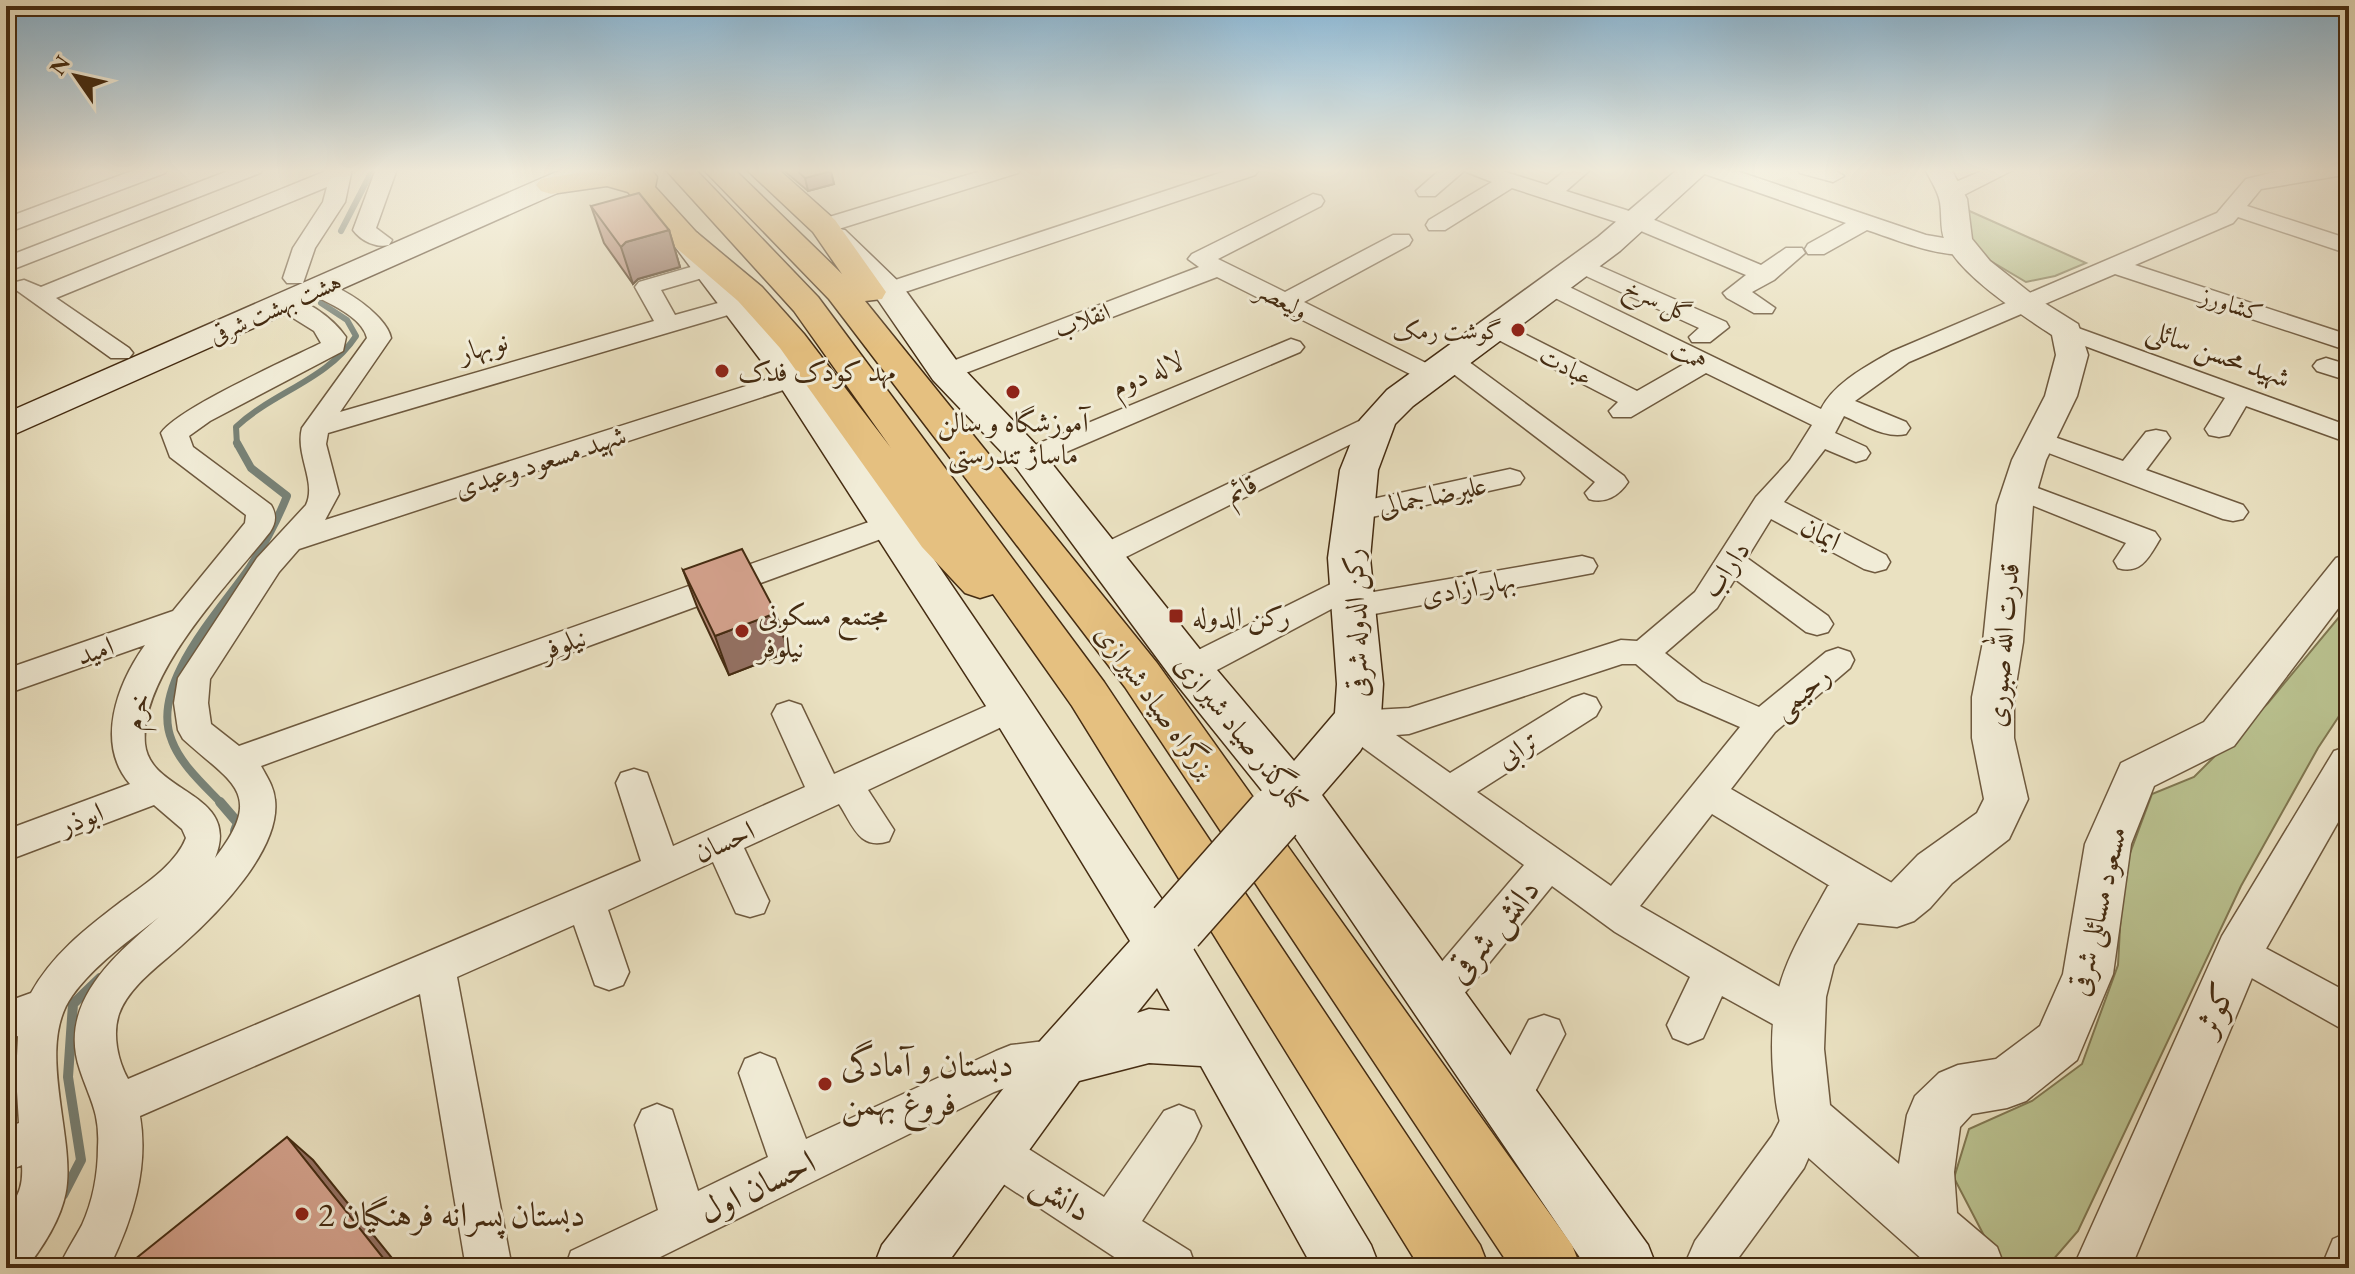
<svg xmlns="http://www.w3.org/2000/svg" width="2355" height="1274" font-family="'EB Garamond',Amiri,serif">
<style>
.green{fill:#bac290;stroke:#807751;stroke-width:2}
.lines{fill:none;stroke-linecap:round;stroke-linejoin:round}
.stream-far2{stroke:#788277;stroke-width:6}
.stream-far1{stroke:#788277;stroke-width:8}
.stream{stroke:#788277;stroke-width:10}
.minor-casing{stroke:#6e593e;stroke-width:3}
.tertiary-casing{stroke:#6e593e;stroke-width:3}
.secondary-casing{stroke:#452c12;stroke-width:3}
.trunk-casing{stroke:#452c12;stroke-width:3}
.minor{fill:#f1ecd7;fill-rule:evenodd}
.tertiary{fill:#f1ecd7;fill-rule:evenodd}
.secondary{fill:#f1ecd7;fill-rule:evenodd}
.trunk{fill:#e5c080;fill-rule:evenodd}
.secondary-bridge-casing{stroke:#452c12;stroke-width:60;stroke-linecap:butt}
.secondary-bridge{stroke:#f1ecd7;stroke-width:57}
.wall{fill:#b68b79;stroke:#452c12;stroke-width:2}
.shaded-wall{fill:#947163;stroke:#452c12;stroke-width:2}
.building{fill:#d4a28d;stroke:#452c12;stroke-width:2}
.poi-dot{fill:#8f2418;stroke:#f1ecd7;stroke-width:3}
.labels{text-anchor:middle;dominant-baseline:central;stroke-width:6;stroke-linejoin:round;paint-order:stroke}
.far-street-label{font-size:24px;fill:#452c12;stroke:#f1ecd7}
.far-poi-label{font-size:24px;fill:#452c12;stroke:#f1ecd7;text-anchor:end}
.street-label{font-size:28px;fill:#452c12;stroke:#f1ecd7}
.poi-label{font-size:28px;fill:#452c12;stroke:#f1ecd7;text-anchor:start}
.near-street-label{font-size:34px;fill:#452c12;stroke:#f1ecd7}
.near-poi-label{font-size:34px;fill:#452c12;stroke:#f1ecd7;text-anchor:start}
</style>
<rect width="100%" height="100%" fill="#eae1c1"/>
<filter id="stains"><feTurbulence type="fractalNoise" baseFrequency=".0025" numOctaves="4"/><feColorMatrix values="0 0 0 0 .2 0 0 0 0 .09 0 0 0 0 .02 0 0 0 .5 -.17"/></filter>
<radialGradient id="worn" r=".72"><stop offset=".6" stop-color="#630" stop-opacity="0"/><stop offset="1" stop-color="#630" stop-opacity=".3"/></radialGradient>
<g class="green">
<polygon points="1965,209 2086,263 2055,276 2026,282 1972,250"/>
<polygon points="2349,605 2349,701 2318,748 2241,886 2078,1231 2046,1268 2014,1268 1991,1249 1954,1178 1969,1129 2032,1101 2082,1064 2118,965 2123,872 2152,794 2194,777 2268,703"/>
</g>
<g class="lines">
<g class="stream-far2">
<polyline points="341,231 373,169"/>
<path d="M237,445L236,427C273,392 327,380 356,336L347,320L321,303"/>
</g>
<path class="stream-far1" d="M222,804C205,786 181,765 172,741C148,685 221,610 250,567C264,545 277,521 287,496L251,468L237,443"/>
<g class="stream">
<polyline points="220,802 238,823 235,831"/>
<polyline points="63,1195 81,1160 68,1077 73,1004 100,978"/>
</g>
<g class="minor-casing">
<g id="minor">
<polygon points="137,169 168,169 165,173 6,233 6,218"/>
<polygon points="233,169 263,169 260,173 6,272 6,257"/>
<polygon points="331,169 352,169 345,202 315,248 303,283 287,283 283,278 293,248 323,202 327,187 56,298 129,348 133,353 129,358 111,358 12,287 16,282 24,280 41,287"/>
<path d="M376,169H397L376,228L392,240L389,245C376,248 361,241 353,230Z"/>
<polygon points="987,169 1021,169 1018,173 832,231 824,233 813,226 816,221"/>
<polygon points="1232,169 1258,171 1255,175 896,295 880,295 876,290 880,285"/>
<polygon points="1441,169 1496,169 1547,185 1567,169 1591,169 1566,191 1645,216 1761,265 1786,248 1802,248 1805,253 1774,280 1752,292 1775,308 1772,313 1754,313 1727,298 1723,293 1746,275 1629,226 1512,188 1445,230 1429,230 1426,225 1429,220 1492,182 1464,171 1435,196 1419,196 1416,191"/>
<path d="M1699,169H1731L1926,235L1973,243L1976,248L1973,253C1943,260 1895,239 1867,230L1824,254H1808L1805,249L1808,244L1846,223L1702,173Z"/>
<polygon points="1797,169 1833,169 1844,176 1833,182 1800,173"/>
<polygon points="1986,169 2015,169 1958,198 1942,198 1939,193 1942,188"/>
<path d="M2288,169H2349V174L2261,189L2247,206L2349,239V254L2238,217L2233,223L2135,265L2349,335V351L2115,274L1909,362L1855,401L1906,422L1910,428L1906,434C1885,439 1863,424 1844,416L1835,433L1866,447L1870,453L1866,459L1856,462L1825,449L1784,502L1886,555L1890,562L1886,569L1875,572L1864,569L1771,519L1747,558L1828,616L1833,624L1828,632L1817,635L1806,632L1735,579L1717,608L1665,653L1702,682L1759,707L1826,652L1838,648L1850,652L1854,660L1850,668L1775,732L1731,789L1904,890L1909,902L1904,914L1890,918L1876,914L1712,814L1640,906L1813,1006L1819,1019L1813,1032L1798,1038L1722,996L1703,1038L1688,1044L1673,1038L1667,1025L1690,977L1615,932L1552,886L1450,1011L1436,1016L1422,1011L1416,998L1422,985L1524,865L1343,733L1338,724L1343,715L1355,711L1409,708L1621,640L1637,641L1695,592L1756,497L1790,460L1812,425L1706,373L1631,417H1613L1609,411L1618,402L1487,334L1484,329L1487,324H1505L1637,391L1686,363L1543,292L1539,287L1543,282H1559L1821,409C1834,383 1867,366 1891,352L2217,213L2246,179ZM1622,664H1636L1678,700L1740,727L1611,886L1477,792L1596,716L1601,707L1596,698L1584,694L1572,698L1450,773L1396,735L1409,734Z"/>
<polygon points="1313,194 1321,196 1324,201 1321,206 1218,259 1285,292 1393,235 1409,235 1412,240 1409,245 1304,302 1442,371 1446,376 1442,381 1424,381 1217,277 955,377 937,377 933,372 937,367 1199,267 1188,259 1192,254"/>
<polygon points="1581,258 1726,322 1729,327 1710,342 1692,342 1689,337 1699,328 1573,270 1569,265 1573,260"/>
<path d="M708,262L716,264L720,269L716,274L661,290L675,315L736,298L745,300L748,305L745,310L328,433L326,444L339,494L325,520L784,374H802L806,379L802,384L299,549L279,572L210,679L208,703L211,724L239,746L880,518L890,515L900,518L905,525L900,532L261,766C267,777 274,787 275,800C281,850 216,915 181,946C160,965 129,986 119,1014C112,1035 118,1061 128,1079L641,861L616,783L621,773L634,769L647,773L673,846L805,787L772,714L777,705L789,701L801,705L834,774L1011,695L1023,699L1028,708L1023,717L868,790L894,830L889,841C859,851 853,825 839,804L744,848L769,901L764,913L750,917L736,913L713,862L608,910L629,972L623,985L609,990L595,985L574,925L457,977L512,1268H466L420,994L140,1116C149,1169 132,1221 109,1268H59C65,1253 74,1240 82,1225C93,1201 98,1173 98,1147C100,1113 90,1100 80,1070C57,1003 114,956 159,917C129,941 95,964 72,996C37,1045 72,1128 67,1183C65,1212 45,1244 28,1266L6,1268C6,1253 3,1236 6,1221C10,1199 24,1198 22,1165L6,1172V1128L19,1123L16,1076L18,1036L6,1040V1002L31,993C52,955 84,930 118,904C142,886 175,866 186,838L182,829L154,805L6,861V830L130,784C95,744 117,684 145,645L6,694V669L173,611L245,523L246,515L170,457L161,433C178,408 289,359 321,343L314,331L277,308L274,303L277,298C300,292 334,319 346,337L343,351L210,421L189,436L193,447L271,505C277,515 276,523 270,532C229,584 139,674 145,744C150,794 242,792 215,858C266,792 231,783 183,739L178,730L174,703L178,678L257,558L306,505C317,482 295,455 302,428L367,338C362,316 327,303 310,293L306,288L310,283C333,277 387,315 391,338L340,412L654,321L635,287L639,282Z"/>
<polygon points="2067,324 2349,426 2349,443 2246,406 2229,435 2219,437 2209,435 2205,429 2225,398 2058,336 2055,331 2058,326"/>
<polygon points="1291,339 1300,342 1304,347 1300,352 1038,464 1028,467 1018,464 1014,458 1018,452"/>
<path d="M1452,353L1461,356L1624,476L1628,482C1619,496 1605,504 1589,499L1585,493L1595,482L1443,366L1439,361L1443,356Z"/>
<polygon points="2326,358 2349,365 2349,381 2317,371 2313,366 2317,361"/>
<polygon points="1378,412 1387,414 1391,420 1387,426 1114,563 1103,566 1092,563 1088,556 1092,549"/>
<polygon points="2156,430 2166,432 2170,438 2146,470 2243,505 2248,512 2243,519 2233,521 2223,519 2030,446 2026,440 2030,434 2040,432 2123,461 2146,432"/>
<polygon points="1510,469 1520,472 1524,478 1520,484 1354,521 1344,519 1339,512 1344,505 1354,503"/>
<path d="M2019,481L2155,532L2160,539C2149,557 2141,575 2118,568L2114,561L2126,543L2009,496L2005,490L2009,484Z"/>
<polygon points="1582,556 1593,559 1597,566 1593,573 1353,618 1342,615 1339,605 1202,678 1190,681 1178,678 1174,669 1178,660 1351,574 1362,577 1366,585 1356,595"/>
<polygon points="2239,934 2349,993 2349,1033 2225,963 2219,951 2225,939"/>
<polygon points="1544,1015 1559,1020 1565,1034 1523,1115 1508,1121 1493,1115 1487,1100 1529,1020"/>
<path d="M1061,1039L1076,1045L1082,1059L1076,1073C1049,1083 1021,1081 994,1092L638,1268H565L571,1251L658,1210L635,1125L642,1110L657,1104L672,1110L698,1191L768,1157L739,1073L745,1059L760,1053L775,1059L806,1139L996,1051L1011,1045Z"/>
<polygon points="1804,1097 1819,1103 1826,1118 1804,1168 1731,1268 1692,1268 1688,1257 1695,1241 1772,1136 1789,1103"/>
<polygon points="1179,1105 1194,1111 1201,1126 1194,1141 1142,1221 1190,1251 1196,1268 1131,1268 976,1166 970,1151 976,1136 992,1129 1008,1136 1104,1197 1164,1111"/>
<polygon points="2349,1232 2349,1268 2321,1268 2333,1239"/>
</g>
</g>
<g class="tertiary-casing">
<g id="tertiary">
<path d="M1925,169H1951L1967,199L1972,239L1990,261L2038,299L2078,324L2088,355L2077,396L2046,460L2033,505L2023,642L2014,697V738L2028,799L2009,839L1952,883L1930,908L1914,921L1897,927L1858,923L1834,965L1826,997L1824,1049L1830,1105L1899,1164L1907,1115L1915,1096L1939,1073L1958,1065L1996,1059L2040,1026L2063,974L2085,844L2121,763L2204,722L2336,558L2349,554V594L2234,746L2154,786L2131,844L2113,974L2077,1060L2026,1101L2007,1108L1972,1114L1960,1127L1954,1172L1957,1213L1997,1247L2005,1268H1932L1785,1137C1776,1115 1775,1094 1773,1071C1767,987 1789,956 1828,886L1845,880L1889,885L1918,855L1977,813L1984,799L1972,738V697L1983,642L1997,505L2012,460L2045,396L2056,355L2052,335C2022,315 1959,275 1945,241C1939,228 1943,211 1939,198C1936,188 1930,179 1925,169Z"/>
<polygon points="2349,746 2349,803 2259,961 2131,1268 2073,1268 2222,936 2334,751"/>
</g>
</g>
<g class="secondary-casing">
<g id="secondary">
<polygon points="563,169 602,169 598,175 6,438 6,413"/>
<polygon points="1678,169 1710,169 1620,251 1413,406 1395,424 1378,470 1370,558 1383,684 1381,716 1360,751 1322,795 1648,1245 1657,1268 1587,1268 1291,831 1274,836 1256,830 1249,816 1264,793 1174,681 1015,466 933,380 876,297 819,237 823,230 834,228 845,230 900,283 959,364 1041,450 1206,657 1294,761 1335,713 1337,684 1328,558 1340,470 1360,420 1387,390 1598,237"/>
<path d="M686,231L697,233L806,371L1027,696L1167,907L1176,904L1195,910L1203,927L1192,947L1371,1245L1380,1268H1313L1201,1066L1149,1063L1079,1081L944,1268H873L882,1245L1041,1040L1130,941L995,720L778,383L670,240L675,233ZM1157,988L1170,1011L1149,1009L1137,1013Z"/>
</g>
</g>
<g class="trunk-casing">
<g id="trunk">
<polygon points="601,169 652,171 657,177 655,187 696,232 762,287 804,334 891,448 794,311 665,169 695,169 818,297 1104,682 1480,1245 1489,1268 1420,1268 1072,706 993,594 980,598 965,593 922,547 780,348 738,301 674,246 628,192 607,186 551,194 541,191 536,185 541,179"/>
<polygon points="703,169 734,169 842,274 813,232 746,169 778,169 835,220 886,292 882,299 865,301 1157,663 1572,1245 1581,1268 1511,1268 1125,687 829,299"/>
</g>
</g>
<use href="#minor" class="minor"/>
<use href="#tertiary" class="tertiary"/>
<use href="#secondary" class="secondary"/>
<use href="#trunk" class="trunk"/>
<g class="secondary-bridge-casing">
<polyline id="secondary-bridge" points="1176,927 1274,816"/>
</g>
<use href="#secondary-bridge" class="secondary-bridge"/>
</g>
<g class="wall">
<polygon points="782,169 830,169 834,184 808,191"/>
<polygon points="591,206 669,230 680,267 638,279 633,284 604,243"/>
<polygon points="683,570 788,652 729,675 698,609"/>
</g>
<g class="shaded-wall">
<polygon points="831,171 834,184 808,191 805,178"/>
<polygon points="669,230 680,267 638,279 633,284 621,247 626,242"/>
<polygon points="776,613 788,652 729,675 715,636"/>
<polygon points="287,1137 313,1160 400,1268 391,1268"/>
</g>
<g class="building">
<polygon points="795,169 830,169 831,171 805,178"/>
<polygon points="639,193 669,230 626,242 621,247 591,206"/>
<polygon points="742,549 776,613 715,636 683,570"/>
<polygon points="287,1137 391,1268 124,1268"/>
</g>
<linearGradient id="sky" x2="0" y2="1"><stop stop-color="#89b7d6"/><stop offset="0.49" stop-color="#f6f2e3"/><stop offset="1" stop-color="#f6f2e3" stop-opacity="0"/></linearGradient>
<rect width="2355" height="348" fill="url(#sky)"/>
<g class="poi-dot">
<circle cx="1518" cy="330" r="8"/>
<circle cx="722" cy="371" r="8"/>
<circle cx="1013" cy="392" r="8"/>
<rect x="1168" y="608" width="16" height="16" rx="4"/>
<circle cx="742" cy="631" r="8"/>
<circle cx="825" cy="1084" r="8"/>
<circle cx="302" cy="1214" r="8"/>
</g>
<g class="labels">
<g class="far-street-label">
<text transform="translate(1282 300) rotate(27)">ولیعصر</text>
<text transform="translate(1658 300) rotate(25)">گل سرخ</text>
<text transform="translate(2232 304) rotate(18)">کشاورز</text>
<text transform="translate(275 308) rotate(-24)">هشت بهشت شرقی</text>
<text transform="translate(1082 320) rotate(-21)">انقلاب</text>
<text transform="translate(1689 355) rotate(26)">همت</text>
<text transform="translate(1566 366) rotate(28)">عبادت</text>
</g>
<g class="far-poi-label">
<text x="1502" y="330">گوشت رمک</text>
</g>
<g class="street-label">
<text transform="translate(483 346) rotate(-16)">نوبهار</text>
<text transform="translate(2219 353) rotate(20)">شهید محسن سائلی</text>
<text transform="translate(1147 373) rotate(-23)">لاله دوم</text>
<text transform="translate(540 461) rotate(-18)">شهید مسعود وعیدی</text>
<text transform="translate(1241 488) rotate(-26)">قائم</text>
<text transform="translate(1432 495) rotate(-12)">علیرضا جمالی</text>
<text transform="translate(1821 533) rotate(28)">ایمان</text>
<text transform="translate(1725 569) rotate(-55)">داراب</text>
<text transform="translate(1468 587) rotate(-10)">بهار آزادی</text>
<text transform="translate(1355 623) rotate(-92)">رکن الدوله شرقی</text>
<text transform="translate(563 643) rotate(-20)">نیلوفر</text>
<text transform="translate(2002 645) rotate(-85)">قدرت الله صبوری</text>
<text transform="translate(95 650) rotate(-19)">امید</text>
<text transform="translate(1801 692) rotate(-40)">رحیمی</text>
<text transform="translate(1156 701) rotate(54)">بزرگراه صیاد شیرازی</text>
<text transform="translate(136 711) rotate(-77)">خرم</text>
<text transform="translate(1242 733) rotate(51)">کنارگذر صیاد شیرازی</text>
<text transform="translate(1517 749) rotate(-32)">ترابی</text>
<text transform="translate(81 818) rotate(-21)">ابوذر</text>
<text transform="translate(724 841) rotate(-24)">احسان</text>
<text transform="translate(2097 911) rotate(-77)">مسعود مسائلی شرقی</text>
</g>
<g class="poi-label">
<text x="738" y="371">مهد کودک فدک</text>
<text x="1013" y="422" text-anchor="middle">آموزشگاه و سالن<tspan x="1013" dy="32">ماساژ تندرستی</tspan></text>
<text x="758" y="615">مجتمع مسکونی<tspan x="758" dy="32">نیلوفر</tspan></text>
<text x="1192" y="616">رکن الدوله</text>
</g>
<g class="near-street-label">
<text transform="translate(1492 930) rotate(-50)">دانش شرقی</text>
<text transform="translate(2214 1009) rotate(-67)">کوثر</text>
<text transform="translate(757 1186) rotate(-26)">احسان اول</text>
<text transform="translate(1062 1196) rotate(33)">دانش</text>
</g>
<g class="near-poi-label">
<text x="841" y="1064">دبستان و آمادگی<tspan x="841" dy="39">فروغ بهمن</tspan></text>
<text x="318" y="1214">دبستان پسرانه فرهنگیان 2</text>
</g>
</g>
<rect width="2355" height="1274" fill="none" stroke="#eae1c1" stroke-width="32"/>
<rect x="8" y="8" width="2339" height="1258" fill="none" stroke="#452c12" stroke-width="4"/>
<rect x="16" y="16" width="2323" height="1242" fill="none" stroke="#452c12" stroke-width="2"/>
<g transform="translate(76 76) rotate(304)" stroke="#f1ecd7" stroke-width="6" paint-order="stroke">
<path d="M0-6L14 30L0 20L-14 30Z" fill="#452c12"/>
<text y="-12" font-size="22" font-weight="bold" text-anchor="middle" fill="#452c12">N</text>
</g>
<rect width="100%" height="100%" filter="url(#stains)"/>
<rect width="100%" height="100%" fill="url(#worn)"/>
</svg>
